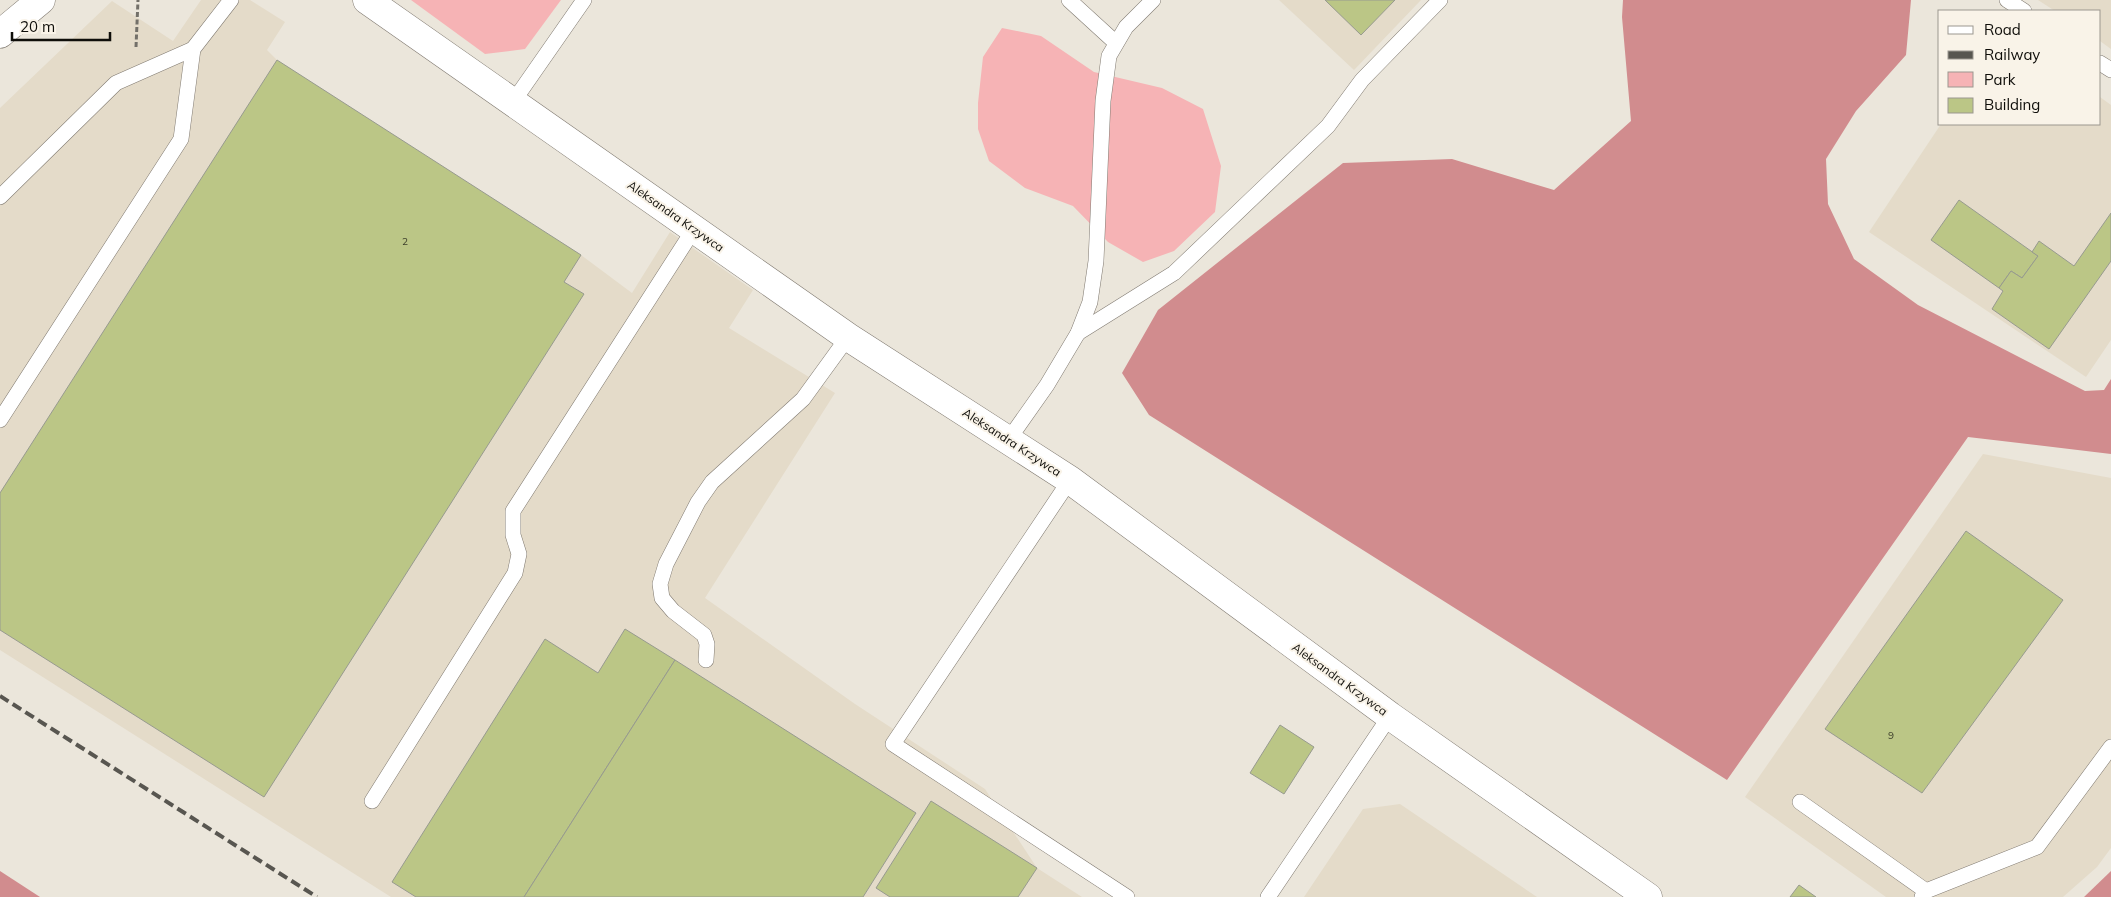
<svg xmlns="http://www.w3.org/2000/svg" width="2111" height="897" font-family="Mulish,sans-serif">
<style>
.built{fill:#e4dbc9}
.green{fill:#f6b3b5}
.forest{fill:#d18c8e}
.building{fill:#bbc686;stroke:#979a8f}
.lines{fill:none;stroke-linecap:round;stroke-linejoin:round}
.lane-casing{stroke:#807a71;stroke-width:16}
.street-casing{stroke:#807a71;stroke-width:29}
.secondary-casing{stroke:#807a71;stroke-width:29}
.path{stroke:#737069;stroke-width:3;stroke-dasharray:5 2.5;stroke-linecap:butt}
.lane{stroke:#fff;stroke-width:15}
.street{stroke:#fff;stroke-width:28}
.secondary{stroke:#fff;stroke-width:28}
.rail{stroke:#585650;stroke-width:4;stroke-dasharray:10 5;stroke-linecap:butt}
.labels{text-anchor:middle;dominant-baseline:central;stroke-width:4;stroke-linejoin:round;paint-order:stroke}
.number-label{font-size:10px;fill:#3a3c29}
.street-label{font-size:12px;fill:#0f0e0a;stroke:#f9f3e8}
</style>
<rect width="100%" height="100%" fill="#ebe6db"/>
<g class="built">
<polygon points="201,0 250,0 285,22 267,50 277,60 581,255 632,293 670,232 753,290 729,328 835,393 705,598 855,704 985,789 1037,868 1082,897 391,897 0,650 0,108 112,1 173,41"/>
<polygon points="1279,0 1421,0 1354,70"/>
<polygon points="2038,0 2111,0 2111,49 2100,41 2100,11 2055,11"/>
<polygon points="2100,97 2111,105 2111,340 2086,377 1869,232 1941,124 2100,124"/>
<polygon points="1983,454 2111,478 2111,848 2097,867 2063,897 1886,897 1745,797"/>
<polygon points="1400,804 1534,895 1537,897 1304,897 1363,809"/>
</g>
<g class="green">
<polygon points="411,0 561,0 525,49 485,54"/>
<polygon points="1002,28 1041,36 1094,72 1162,88 1203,109 1221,166 1215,212 1174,251 1143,262 1108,242 1073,206 1025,188 989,161 978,129 978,103 983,57"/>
</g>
<g class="forest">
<polygon points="1623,0 1911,0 1906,55 1856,111 1826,159 1828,204 1854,259 1918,305 2085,391 2104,390 2111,379 2111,454 1968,437 1727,780 1149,415 1122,373 1158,310 1343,163 1452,159 1554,190 1631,121 1622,17"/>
<polygon points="0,871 40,897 0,897"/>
<polygon points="2111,871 2111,897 2084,897"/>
</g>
<g class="building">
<polygon points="1325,0 1395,0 1361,35"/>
<polygon points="277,60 581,255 564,282 584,294 264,797 0,630 0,493"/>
<polygon points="1959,200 2038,256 2022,278 2011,271 1999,288 1931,240"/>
<polygon points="2111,213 2111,261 2049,349 1992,309 2003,291 1999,288 2011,271 2022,278 2038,256 2032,252 2039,241 2074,266"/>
<polygon points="1966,531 2063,600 1922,793 1825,729"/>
<polygon points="625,629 675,660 524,897 416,897 392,882 545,639 598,673"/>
<polygon points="675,660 916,813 863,897 524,897"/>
<polygon points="1280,725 1314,747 1284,794 1250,773"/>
<polygon points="931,801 1037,868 1018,897 890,897 876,888"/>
<polygon points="1799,885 1816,897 1790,897"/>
</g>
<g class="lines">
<g class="lane-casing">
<g id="lane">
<polyline points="1069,0 1116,43"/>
<polyline points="2007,0 2024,11"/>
<polyline points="2100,63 2111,70"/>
<polyline points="513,102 584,0"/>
<polyline points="0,197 116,83 193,49"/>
<polyline points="1078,333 1174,273 1328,126 1362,80 1440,0"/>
<polyline points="0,420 181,139 193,49 231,0"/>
<polyline points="1009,439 1047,385 1078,333 1090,302 1096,261 1103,101 1109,56 1126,27 1153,0"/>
<polyline points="1070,480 893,744 1127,897"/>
<polyline points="706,660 707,644 704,635 673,611 662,598 660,584 666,564 698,502 712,482 803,399 848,337"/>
<polyline points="372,801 515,573 519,554 513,535 513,511 694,229"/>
<polyline points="1800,802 1926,891"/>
<polyline points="1268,897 1390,716"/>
<polyline points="1922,897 1926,891 2037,847 2111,747"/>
</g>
</g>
<g class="street-casing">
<polyline id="street" points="367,0 848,337 1070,480 1390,716 1648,897"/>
</g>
<g class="secondary-casing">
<polyline id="secondary" points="0,34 41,0"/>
</g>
<polyline class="path" points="136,47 138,0"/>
<use href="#lane" class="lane"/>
<use href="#street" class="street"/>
<use href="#secondary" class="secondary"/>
<polyline class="rail" points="0,696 317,897"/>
</g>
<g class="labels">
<g class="number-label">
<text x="405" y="241">2</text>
<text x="1891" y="735">9</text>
</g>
<g class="street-label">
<text transform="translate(676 216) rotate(35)">Aleksandra Krzywca</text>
<text transform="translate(1012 442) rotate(33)">Aleksandra Krzywca</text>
<text transform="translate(1340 679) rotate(36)">Aleksandra Krzywca</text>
</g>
</g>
<rect x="1938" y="10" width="162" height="115" fill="#f9f3e8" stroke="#9b978f"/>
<rect x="1948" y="26" width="25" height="8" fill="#ffffff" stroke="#9b978f"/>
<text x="1984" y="35" font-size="15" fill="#0f0e0a">Road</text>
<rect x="1948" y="51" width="25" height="8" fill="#585650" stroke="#9b978f"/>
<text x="1984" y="60" font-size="15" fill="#0f0e0a">Railway</text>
<rect x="1948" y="72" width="25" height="15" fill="#f6b3b5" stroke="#9b978f"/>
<text x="1984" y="85" font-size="15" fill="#0f0e0a">Park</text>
<rect x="1948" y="98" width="25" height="15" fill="#bbc686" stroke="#9b978f"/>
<text x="1984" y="110" font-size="15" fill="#0f0e0a">Building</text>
<path d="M12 32v8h98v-8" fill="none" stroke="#0f0e0a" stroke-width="2.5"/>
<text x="20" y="32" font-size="15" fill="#0f0e0a" stroke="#f9f3e8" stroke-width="4" paint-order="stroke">20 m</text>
</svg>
